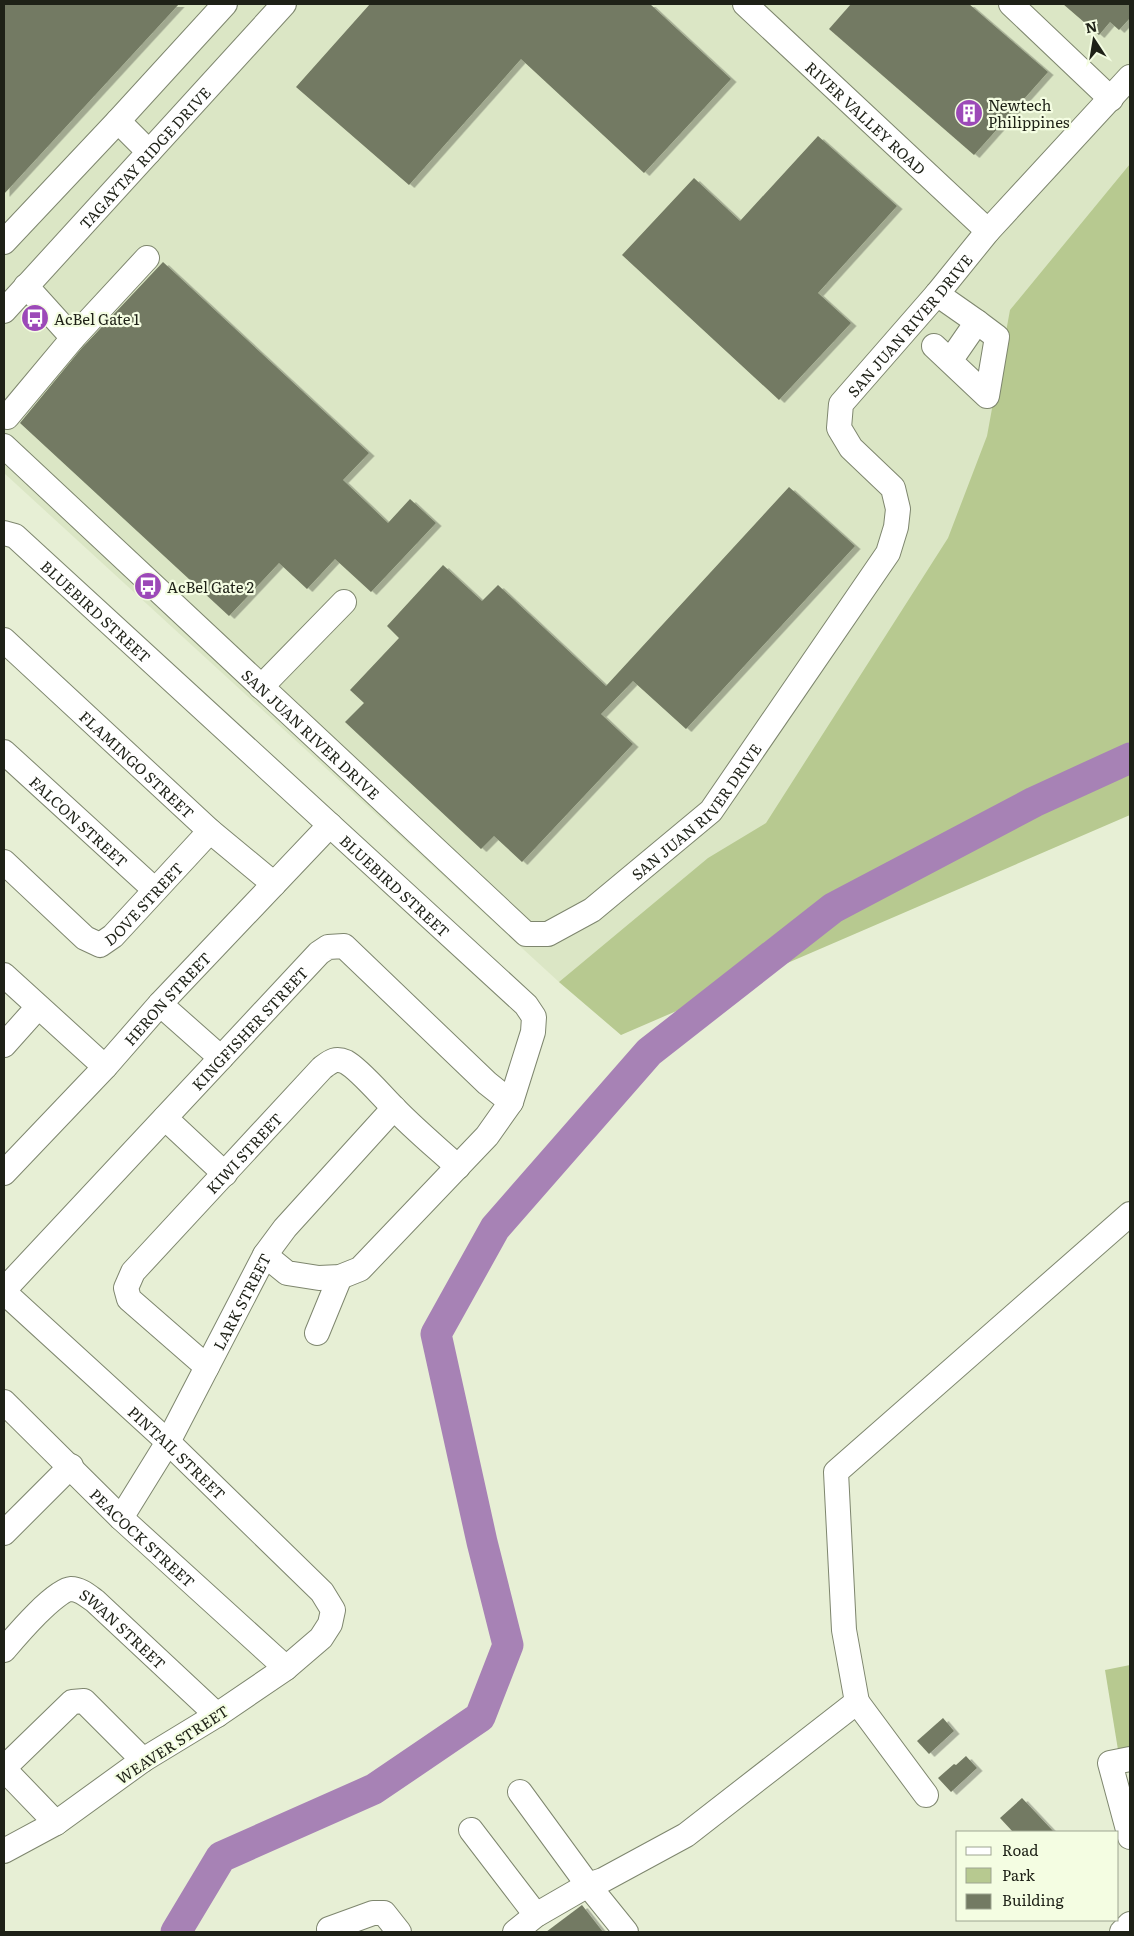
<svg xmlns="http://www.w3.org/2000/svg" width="1134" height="1936" font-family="Literata,serif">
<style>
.built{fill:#dbe6c5}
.green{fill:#b7c990}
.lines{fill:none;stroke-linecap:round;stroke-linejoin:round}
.river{stroke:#a782b5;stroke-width:31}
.building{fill:#737a63;filter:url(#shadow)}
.minor-casing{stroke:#7e866e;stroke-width:26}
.minor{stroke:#fff;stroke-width:24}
.labels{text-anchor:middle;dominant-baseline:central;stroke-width:4.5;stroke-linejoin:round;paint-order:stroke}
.poi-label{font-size:15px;fill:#1e2117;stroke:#f4fde2;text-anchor:start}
.street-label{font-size:15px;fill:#1e2117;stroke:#f4fde2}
</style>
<defs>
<filter id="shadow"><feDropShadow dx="5.5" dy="3" stdDeviation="0" flood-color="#0004"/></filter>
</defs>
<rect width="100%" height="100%" fill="#e7efd5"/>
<polygon class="built" points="4,4 1130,4 1130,693 1103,715 621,1035 559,982 4,473"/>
<g class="green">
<polygon points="1130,164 1130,815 621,1035 559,982 708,858 766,823 948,538 987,436 1010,310"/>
<polygon points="1130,1665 1130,1754 1119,1756 1105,1670"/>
</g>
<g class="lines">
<polyline class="river" points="176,1932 221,1857 374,1789 480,1717 508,1645 482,1542 436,1334 495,1228 649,1052 833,908 1034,802 1130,758"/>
</g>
<g class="building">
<polygon points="4,4 179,4 4,194"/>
<polygon points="370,4 650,4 731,79 644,173 521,59 409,185 296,87"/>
<polygon points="851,4 969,4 1048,72 974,155 829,29"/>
<polygon points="1063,4 1130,4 1130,18 1119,30 1110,22 1099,35"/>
<polygon points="818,136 897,206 818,293 851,323 779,400 622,255 694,178 740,221"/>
<polygon points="163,262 369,453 343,480 388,523 410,499 436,523 371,592 335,559 307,589 279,563 229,616 20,423 81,349"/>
<polygon points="789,487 855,546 686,729 633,681 601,714 633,744 522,862 494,836 481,849 345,722 364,703 350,690 399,638 387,626 443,565 482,601 498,585 606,686"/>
<polygon points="943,1718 954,1731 929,1754 917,1741"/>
<polygon points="966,1756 977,1768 951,1792 938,1778 954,1764 956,1765"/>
<polygon points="1022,1798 1054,1832 1013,1832 1000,1818"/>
<polygon points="582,1905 603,1932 546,1932"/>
</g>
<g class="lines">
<g class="minor-casing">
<g id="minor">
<path id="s1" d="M745,4L988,231"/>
<polyline points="1011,4 1111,99"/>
<polyline points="118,121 149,152"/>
<polyline points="4,242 118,121 225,4"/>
<polyline points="26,286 73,338"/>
<polyline points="937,294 977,322"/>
<path id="s2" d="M4,311L284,4"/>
<polyline points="934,346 987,396 997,337 977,322 950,361"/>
<polyline points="7,417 73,338 147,258"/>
<path id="s3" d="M4,446L526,934H548L592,910L711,811L888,553L896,527L898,509L893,488L851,448L839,428L841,404L937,294L988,231L1130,77"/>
<path id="s4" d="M4,533L15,536L526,1005L534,1017L533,1032L511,1102L487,1136L360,1269L340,1277L319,1278L287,1273L265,1255"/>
<path id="s5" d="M4,640L210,831L274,884"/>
<polyline points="261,687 344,602"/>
<path id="s6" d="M4,752L155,890"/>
<path id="s7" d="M4,862L85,938L100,945L113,936L210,831"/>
<polyline points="4,975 105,1067"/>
<polyline points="160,1004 221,1058"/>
<polyline points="4,1045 38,1007"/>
<polyline points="165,1118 225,1174"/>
<path id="s8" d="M4,1173L105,1067L160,1004L330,825"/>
<path id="s9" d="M4,1290L319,953L328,947L344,946L487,1083L511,1102"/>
<path id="s10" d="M4,1292L168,1442L322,1592L333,1610L330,1624L321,1638L286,1668L217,1715L143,1760L56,1823L4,1851"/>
<polyline points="317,1333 340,1277"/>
<path id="s11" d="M207,1367L129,1299L126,1288L133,1272L322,1068C330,1062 335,1057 346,1062C359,1069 381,1095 393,1107C413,1128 436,1147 458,1167"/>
<path id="s12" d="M4,1402L121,1518L286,1668"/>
<path id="s13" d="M121,1518L168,1442L265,1255L285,1228L394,1108"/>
<polyline points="4,1533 71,1466"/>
<path id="s14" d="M4,1650C16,1636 55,1590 71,1589C80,1589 88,1596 95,1601L217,1715"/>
<polyline points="857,1702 926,1795"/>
<polyline points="1130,1759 1110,1763 1130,1837"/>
<polyline points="4,1768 72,1702 84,1701 143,1760"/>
<polyline points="4,1769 56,1823"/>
<polyline points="520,1792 588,1885 626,1932"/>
<polyline points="471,1830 536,1915"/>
<polyline points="329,1929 373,1913 384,1913 399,1932"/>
<polyline points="515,1932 536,1915 588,1885 603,1880 686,1835 857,1702 844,1630 836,1472 1130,1214"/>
<polyline points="1122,1932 1130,1924"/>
</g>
</g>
<use href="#minor" class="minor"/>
</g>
<defs>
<g id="building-disc" transform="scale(1.4375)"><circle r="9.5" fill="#9c49b8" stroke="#f4fde2"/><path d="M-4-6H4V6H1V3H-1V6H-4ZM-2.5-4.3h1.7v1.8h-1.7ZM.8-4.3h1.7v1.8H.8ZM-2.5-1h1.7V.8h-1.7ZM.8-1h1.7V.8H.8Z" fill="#fff"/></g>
<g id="bus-disc" transform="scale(1.4375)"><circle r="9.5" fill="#9c49b8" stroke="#f4fde2"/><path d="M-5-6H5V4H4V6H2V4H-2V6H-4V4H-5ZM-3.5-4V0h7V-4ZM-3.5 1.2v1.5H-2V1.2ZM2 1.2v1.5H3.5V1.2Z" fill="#fff"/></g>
</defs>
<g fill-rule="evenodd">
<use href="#building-disc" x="969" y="113"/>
<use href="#bus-disc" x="35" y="318"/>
<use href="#bus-disc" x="148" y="586"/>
</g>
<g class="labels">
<g class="poi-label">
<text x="988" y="104">Newtech<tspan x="988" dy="17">Philippines</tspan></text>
<text x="54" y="318">AcBel Gate 1</text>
<text x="167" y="586">AcBel Gate 2</text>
</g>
<g class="street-label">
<text stroke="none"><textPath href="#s1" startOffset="166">RIVER VALLEY ROAD</textPath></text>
<text stroke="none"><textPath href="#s2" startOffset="208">TAGAYTAY RIDGE DRIVE</textPath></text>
<text stroke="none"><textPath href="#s3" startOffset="1531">SAN JUAN RIVER DRIVE</textPath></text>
<text stroke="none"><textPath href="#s4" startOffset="122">BLUEBIRD STREET</textPath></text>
<text stroke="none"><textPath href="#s3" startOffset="421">SAN JUAN RIVER DRIVE</textPath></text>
<text stroke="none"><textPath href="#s5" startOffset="182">FLAMINGO STREET</textPath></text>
<text stroke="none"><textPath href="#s3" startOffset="931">SAN JUAN RIVER DRIVE</textPath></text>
<text stroke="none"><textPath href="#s6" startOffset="102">FALCON STREET</textPath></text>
<text stroke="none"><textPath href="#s4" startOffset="528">BLUEBIRD STREET</textPath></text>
<text stroke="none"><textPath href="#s7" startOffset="188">DOVE STREET</textPath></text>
<text stroke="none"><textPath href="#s8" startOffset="239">HERON STREET</textPath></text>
<text stroke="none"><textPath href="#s9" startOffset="359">KINGFISHER STREET</textPath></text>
<text stroke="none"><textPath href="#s11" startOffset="295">KIWI STREET</textPath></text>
<text stroke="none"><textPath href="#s13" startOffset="248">LARK STREET</textPath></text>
<text stroke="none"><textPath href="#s10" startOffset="236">PINTAIL STREET</textPath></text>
<text stroke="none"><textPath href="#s12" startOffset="194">PEACOCK STREET</textPath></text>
<text stroke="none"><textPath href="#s14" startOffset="158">SWAN STREET</textPath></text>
<text transform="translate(172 1744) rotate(-33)">WEAVER STREET</text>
</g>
</g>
<rect width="1134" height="1936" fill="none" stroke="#1e2117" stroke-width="10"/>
<rect x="956" y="1831" width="162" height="90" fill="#f4fde2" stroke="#9ea591"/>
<rect x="966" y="1847" width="25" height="8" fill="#ffffff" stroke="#9ea591"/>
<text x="1002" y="1856" font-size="15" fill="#1e2117">Road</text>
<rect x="966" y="1868" width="25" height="15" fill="#b7c990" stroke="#9ea591"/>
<text x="1002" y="1881" font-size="15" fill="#1e2117">Park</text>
<rect x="966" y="1894" width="25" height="15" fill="#737a63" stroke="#9ea591"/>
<text x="1002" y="1906" font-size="15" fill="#1e2117">Building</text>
<g transform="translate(1094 40) rotate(348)" stroke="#f4fde2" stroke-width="4" paint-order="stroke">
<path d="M0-4L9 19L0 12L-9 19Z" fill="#1e2117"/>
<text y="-8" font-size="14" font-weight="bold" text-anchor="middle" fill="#1e2117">N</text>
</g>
</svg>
